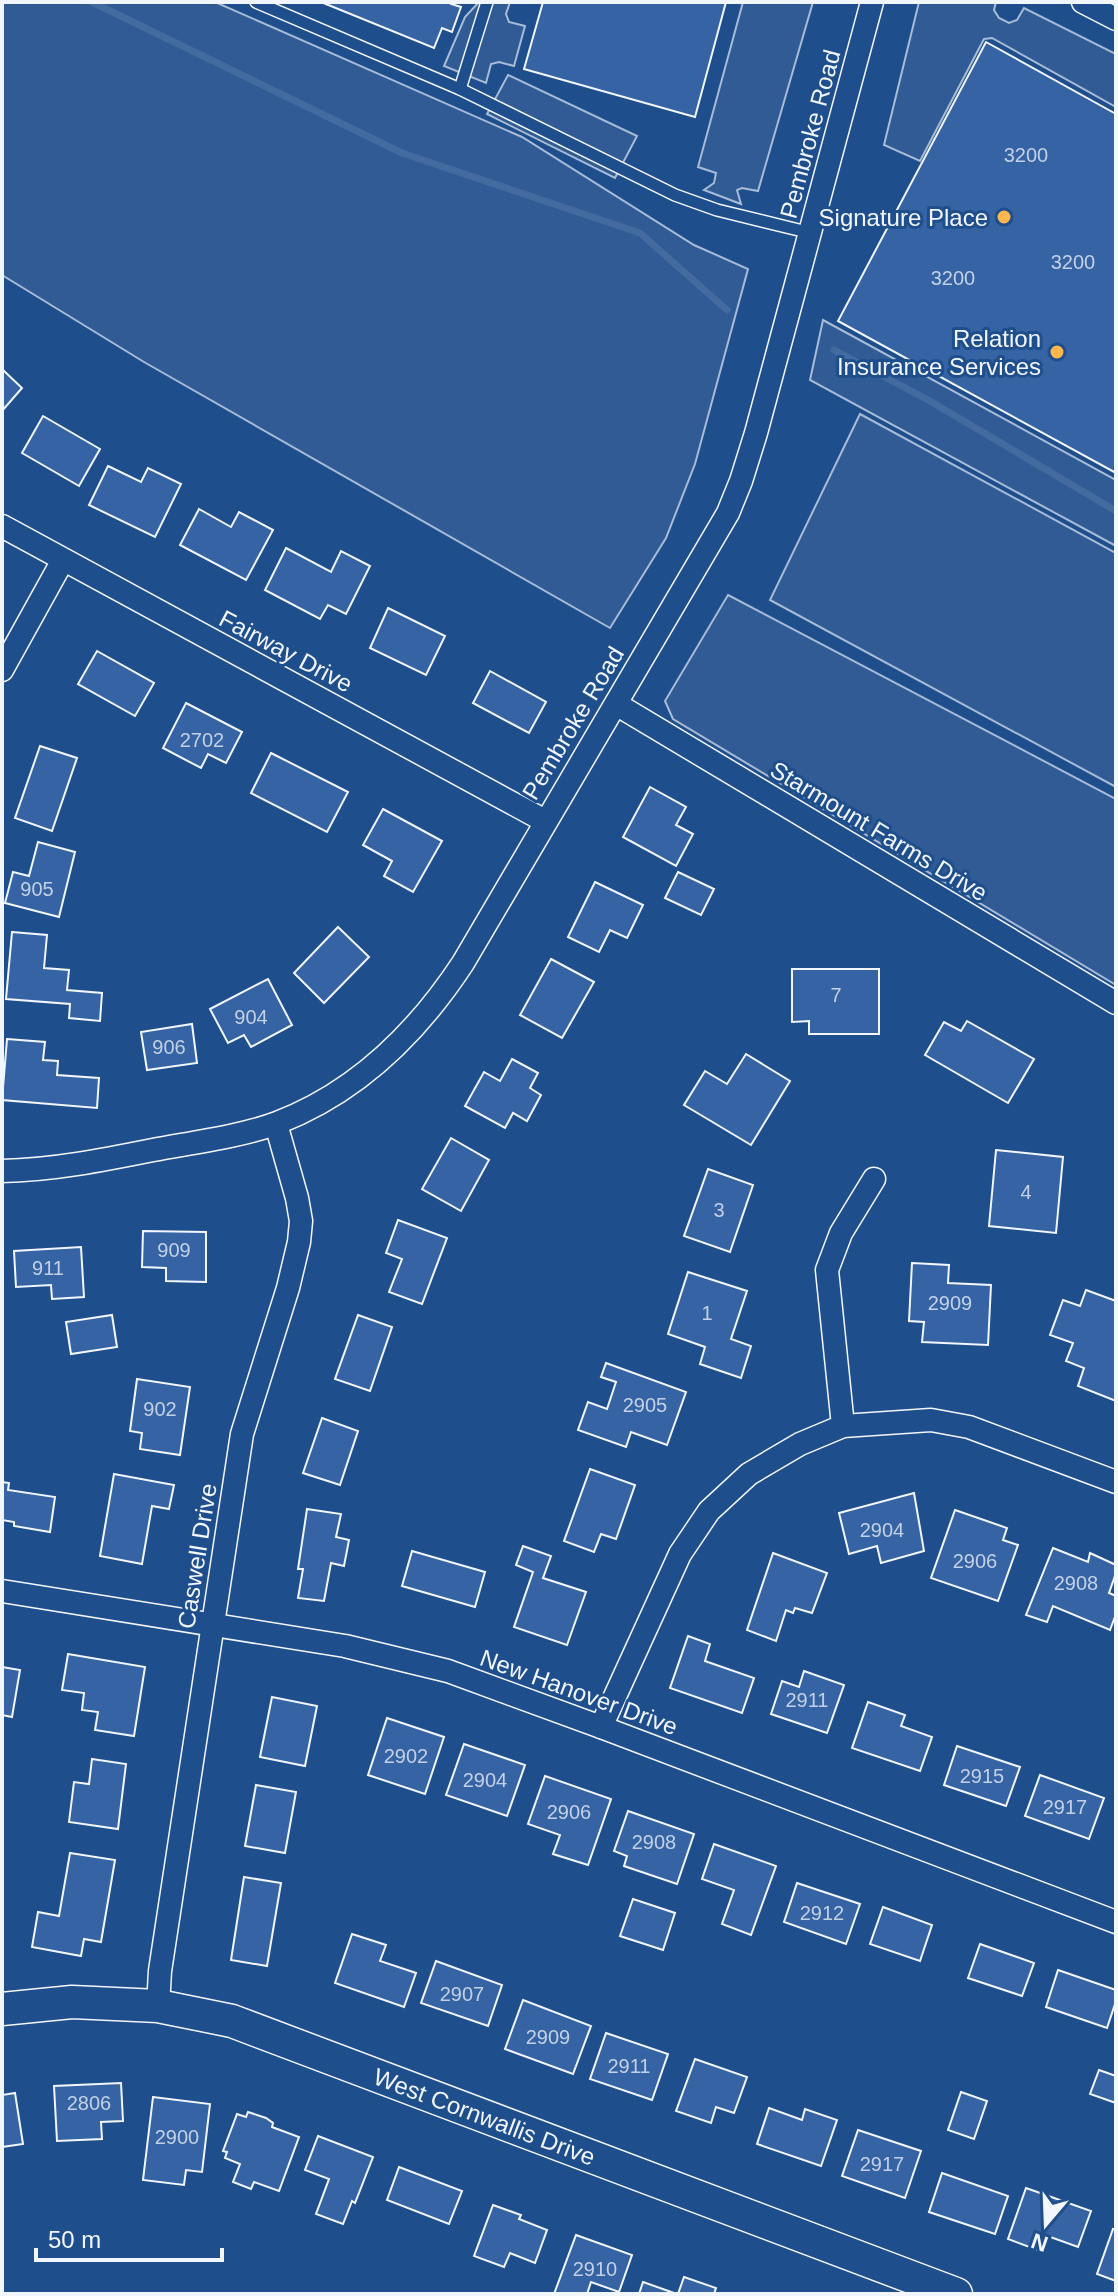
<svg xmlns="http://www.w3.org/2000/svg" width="1118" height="2296" font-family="Arial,sans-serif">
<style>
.built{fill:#305b95;stroke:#a8bbd7;stroke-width:2}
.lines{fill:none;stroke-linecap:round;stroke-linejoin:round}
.stream{stroke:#446ba0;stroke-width:7}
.building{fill:#3563a3;stroke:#f2f6ff;stroke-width:2}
.lane-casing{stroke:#f2f6ff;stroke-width:14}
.street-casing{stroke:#f2f6ff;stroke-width:25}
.secondary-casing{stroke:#f2f6ff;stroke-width:35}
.lane{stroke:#1f4e8c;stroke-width:11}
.street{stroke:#1f4e8c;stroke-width:22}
.secondary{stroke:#1f4e8c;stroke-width:32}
.poi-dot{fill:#ffb74d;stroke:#1f4e8c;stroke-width:3}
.labels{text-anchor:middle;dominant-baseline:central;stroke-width:6;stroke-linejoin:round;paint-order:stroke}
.number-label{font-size:20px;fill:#c3d1e8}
.street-label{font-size:24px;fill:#f2f6ff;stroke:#1f4e8c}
.poi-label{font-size:24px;fill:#f2f6ff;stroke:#1f4e8c;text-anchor:end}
</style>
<rect width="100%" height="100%" fill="#1f4e8c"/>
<g class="built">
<polygon points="2,2 215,2 522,137 694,245 748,269 695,464 666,538 610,628 144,362 2,275"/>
<polygon points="479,2 510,2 506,14 509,22 525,26 514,66 499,62 491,64 486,83 444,66 465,17"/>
<polygon points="743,2 813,2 758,191 742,188 737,190 741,204 704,190 714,183 716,173 698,167"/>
<polygon points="919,2 996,2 994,10 999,18 1009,23 1017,20 1024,8 1116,54 1116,107 992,38 984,39 920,161 884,145"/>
<polygon points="508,75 637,136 615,178 487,114"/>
<polygon points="823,320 1116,480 1116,546 810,380"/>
<polygon points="860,414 1116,553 1116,787 770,600"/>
<polygon points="728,595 1116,799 1116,985 673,719 665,701"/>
</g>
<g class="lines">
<g class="stream">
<polyline points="92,2 402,153 640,233 727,310"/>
<polyline points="834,350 930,401 1116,511"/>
</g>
</g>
<g class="building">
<polygon points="321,2 452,2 451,4 461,7 452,32 442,28 434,48"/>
<polygon points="543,2 726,2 695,117 524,69"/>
<polygon points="986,42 1116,114 1116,473 838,321"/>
<polygon points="2,369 22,388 2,411"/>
<polygon points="43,416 100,449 79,486 22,453"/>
<polygon points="108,466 141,482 148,468 181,484 155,537 89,505"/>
<polygon points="199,509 231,527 239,512 273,530 246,580 180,545"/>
<polygon points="286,548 331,572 341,551 370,566 346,614 328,605 320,619 265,590"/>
<polygon points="388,608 445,636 426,675 370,648"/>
<polygon points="97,651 154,683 135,716 78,684"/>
<polygon points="490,671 546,702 529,733 473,703"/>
<polygon points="186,703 242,732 226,763 208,754 201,768 163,748"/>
<polygon points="40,746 77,758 52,831 15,818"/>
<polygon points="271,753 348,792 327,832 251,793"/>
<polygon points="650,787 686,807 676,825 693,834 676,866 623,837"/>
<polygon points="383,809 442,841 413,892 384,876 392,861 363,845"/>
<polygon points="38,842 75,852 59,917 5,903 13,872 29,876"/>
<polygon points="678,872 714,889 701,915 665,898"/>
<polygon points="595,882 643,905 627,938 610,930 599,952 568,937"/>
<polygon points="338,927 369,957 324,1003 294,973"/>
<polygon points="12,932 47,935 44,968 69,970 67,990 102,993 100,1021 69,1018 70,1004 6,999"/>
<polygon points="551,959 594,982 562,1038 520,1015"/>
<polygon points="792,969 879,969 879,1034 809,1034 809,1021 792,1022"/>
<polygon points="268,979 292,1025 251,1047 244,1035 228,1043 210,1009"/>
<polygon points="967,1021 1034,1059 1008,1103 925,1055 944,1022 961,1031"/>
<polygon points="192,1024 197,1063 147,1070 141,1032"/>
<polygon points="7,1039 45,1042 43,1060 58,1061 57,1075 99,1078 97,1108 2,1100"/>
<polygon points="746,1054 790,1081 751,1145 684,1105 705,1071 727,1084"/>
<polygon points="512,1059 538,1073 530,1088 541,1095 527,1121 513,1113 505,1128 465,1106 484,1072 500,1081"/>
<polygon points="451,1138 489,1160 461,1211 422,1189"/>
<polygon points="996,1150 1063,1157 1056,1233 989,1226"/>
<polygon points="708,1169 753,1185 730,1252 684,1236"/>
<polygon points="398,1220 447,1238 422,1304 389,1292 402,1259 386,1253"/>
<polygon points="143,1231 206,1232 206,1282 166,1281 166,1268 142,1267"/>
<polygon points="81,1247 84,1297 52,1299 51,1285 16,1287 14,1251"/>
<polygon points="912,1263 949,1265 948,1283 991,1285 988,1345 922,1342 924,1322 909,1321"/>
<polygon points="688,1272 747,1291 731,1339 751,1346 741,1378 700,1364 705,1347 668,1334"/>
<polygon points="1086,1290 1116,1301 1116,1401 1078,1386 1084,1368 1066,1361 1073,1343 1050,1335 1063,1300 1080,1306"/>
<polygon points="112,1315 117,1347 71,1354 66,1322"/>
<polygon points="358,1315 392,1327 370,1391 335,1379"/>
<polygon points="606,1363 686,1392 667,1445 631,1432 626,1447 578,1430 588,1402 607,1409 616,1382 601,1377"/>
<polygon points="137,1379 190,1387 180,1455 140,1449 142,1433 130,1431"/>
<polygon points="322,1418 358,1431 340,1485 303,1473"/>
<polygon points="590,1469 635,1485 616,1539 601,1534 594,1552 564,1541"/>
<polygon points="114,1474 174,1485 169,1509 152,1506 142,1564 100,1556"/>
<polygon points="2,1482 9,1483 8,1490 55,1497 50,1532 14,1526 14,1522 2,1520"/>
<polygon points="914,1493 924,1551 881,1563 877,1546 849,1554 839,1513"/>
<polygon points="307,1509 341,1514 336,1537 349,1540 344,1566 331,1563 324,1601 298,1598 303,1569 298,1569"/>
<polygon points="955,1510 1007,1528 1003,1540 1018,1545 998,1601 931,1578"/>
<polygon points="523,1546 551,1556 543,1578 586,1592 567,1645 514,1627 533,1572 516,1565"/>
<polygon points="1053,1548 1088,1562 1090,1553 1116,1565 1116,1573 1109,1593 1116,1596 1116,1614 1110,1630 1053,1606 1047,1622 1026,1615"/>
<polygon points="412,1551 485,1572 475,1607 402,1586"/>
<polygon points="773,1553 827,1573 812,1613 795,1608 793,1613 786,1610 776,1641 747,1630"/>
<polygon points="688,1636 710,1644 705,1661 754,1678 742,1713 670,1688"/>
<polygon points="68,1654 145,1667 134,1736 95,1730 98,1712 82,1710 84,1693 62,1690"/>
<polygon points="2,1667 20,1670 12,1717 2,1715"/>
<polygon points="804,1671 844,1685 827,1733 771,1714 782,1681 799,1687"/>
<polygon points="272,1697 317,1706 305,1766 260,1757"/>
<polygon points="868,1702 905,1715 901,1726 932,1737 920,1771 852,1748"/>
<polygon points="387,1718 444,1737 425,1794 368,1775"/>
<polygon points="464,1744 525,1765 507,1816 446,1795"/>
<polygon points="957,1746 1020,1767 1006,1806 944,1785"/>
<polygon points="92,1759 126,1764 118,1829 69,1822 74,1782 89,1784"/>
<polygon points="1040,1775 1104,1798 1089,1839 1025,1816"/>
<polygon points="545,1776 611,1799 588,1865 553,1854 560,1835 528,1824"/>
<polygon points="256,1785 296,1792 285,1853 245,1846"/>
<polygon points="628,1811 694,1834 677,1884 624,1866 627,1856 614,1851"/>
<polygon points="714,1844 776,1866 751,1935 722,1924 734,1890 702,1879"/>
<polygon points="70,1853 115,1860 101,1942 84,1939 81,1956 32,1947 38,1912 59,1916"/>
<polygon points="244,1877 281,1883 267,1966 231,1960"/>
<polygon points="797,1883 860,1904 846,1944 784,1922"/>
<polygon points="633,1899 675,1913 663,1950 620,1936"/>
<polygon points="883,1907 932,1925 920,1961 870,1944"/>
<polygon points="352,1934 386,1945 380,1961 416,1973 404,2007 335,1983"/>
<polygon points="980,1944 1034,1963 1022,1996 968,1978"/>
<polygon points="436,1961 502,1985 488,2026 421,2003"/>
<polygon points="1058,1970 1116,1990 1116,2001 1107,2028 1046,2007"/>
<polygon points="523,2000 591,2026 573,2074 505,2049"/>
<polygon points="606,2033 668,2054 652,2100 590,2079"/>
<polygon points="695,2059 747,2077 734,2113 716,2107 711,2123 676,2111"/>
<polygon points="1099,2070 1116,2076 1116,2103 1090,2094"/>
<polygon points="121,2083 123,2121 101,2122 102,2139 57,2141 54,2086"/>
<polygon points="961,2092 987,2101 974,2139 948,2130"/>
<polygon points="15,2093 23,2144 2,2147 2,2095"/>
<polygon points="153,2097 210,2104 202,2172 186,2170 184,2185 143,2180"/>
<polygon points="769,2108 802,2120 805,2109 837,2120 821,2166 757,2144"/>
<polygon points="248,2112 266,2118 273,2123 272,2127 299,2137 279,2191 254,2182 251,2189 233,2182 240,2164 225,2158 227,2152 223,2151 237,2114 246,2117"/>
<polygon points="858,2130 921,2151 905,2198 842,2176"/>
<polygon points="318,2136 373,2157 355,2203 352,2201 343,2224 316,2214 329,2179 305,2170"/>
<polygon points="399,2167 462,2191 449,2224 387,2200"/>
<polygon points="942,2173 1008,2196 995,2234 929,2212"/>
<polygon points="1026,2188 1091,2211 1078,2247 1045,2235 1040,2251 1008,2239"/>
<polygon points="493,2205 521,2215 519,2219 547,2230 535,2263 510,2253 504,2267 474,2256"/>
<polygon points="1113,2229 1116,2230 1116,2281 1097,2274"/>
<polygon points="576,2235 632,2255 619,2292 591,2282 587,2294 554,2294"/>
<polygon points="684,2277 716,2288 714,2294 678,2294"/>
<polygon points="643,2282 677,2294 639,2294"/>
</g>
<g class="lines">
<g class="lane-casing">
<g id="lane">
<polyline points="256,2 460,89 675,195 717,210 811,233"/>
<polyline points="460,89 487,2"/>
</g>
</g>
<g class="street-casing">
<g id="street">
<polyline points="1083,2 1116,19"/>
<polyline points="2,526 545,821"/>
<polyline points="2,670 63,560"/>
<polyline points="616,704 1116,1003"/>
<path d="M2,1171C53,1170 103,1160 153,1150C190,1143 243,1136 277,1123C358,1092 417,1033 463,963L728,513L741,481L756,433L872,2"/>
<polyline points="843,1426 827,1270 841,1233 874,1179"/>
<polyline points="2,1591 345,1646 448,1671 601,1727 1116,1922"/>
<polyline points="601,1727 680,1554 709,1511 749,1474 800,1444 843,1426 931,1420 969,1427 1116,1482"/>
<polyline points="158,2006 160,1971 242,1434 288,1288 299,1242 301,1221 297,1198 276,1124"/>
</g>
</g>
<g class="secondary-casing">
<g id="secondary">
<path id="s1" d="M2,2009L72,2002L158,2006L232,2021L956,2294"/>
</g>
</g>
<use href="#lane" class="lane"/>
<use href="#street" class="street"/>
<use href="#secondary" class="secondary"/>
</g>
<g class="poi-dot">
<circle cx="1004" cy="217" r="8"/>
<circle cx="1057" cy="352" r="8"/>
</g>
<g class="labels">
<g class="number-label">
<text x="1026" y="155">3200</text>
<text x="1073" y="262">3200</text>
<text x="953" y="278">3200</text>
<text x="202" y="740">2702</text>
<text x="37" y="889">905</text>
<text x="836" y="995">7</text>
<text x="251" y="1017">904</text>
<text x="169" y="1047">906</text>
<text x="1026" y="1192">4</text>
<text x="719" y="1210">3</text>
<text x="174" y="1250">909</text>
<text x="48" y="1268">911</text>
<text x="950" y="1303">2909</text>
<text x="707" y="1313">1</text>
<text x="645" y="1405">2905</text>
<text x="160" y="1409">902</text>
<text x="882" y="1530">2904</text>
<text x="975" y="1561">2906</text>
<text x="1076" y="1583">2908</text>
<text x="807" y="1700">2911</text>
<text x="406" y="1756">2902</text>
<text x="982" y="1776">2915</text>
<text x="485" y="1780">2904</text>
<text x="1065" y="1807">2917</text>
<text x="569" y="1812">2906</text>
<text x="654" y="1842">2908</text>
<text x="822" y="1913">2912</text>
<text x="462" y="1994">2907</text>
<text x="548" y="2037">2909</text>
<text x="629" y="2066">2911</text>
<text x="89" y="2103">2806</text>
<text x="177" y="2137">2900</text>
<text x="882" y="2164">2917</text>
<text x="595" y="2269">2910</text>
</g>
<g class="street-label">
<text transform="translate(810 134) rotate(-75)">Pembroke Road</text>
<text transform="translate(286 651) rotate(28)">Fairway Drive</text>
<text transform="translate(573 723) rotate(-59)">Pembroke Road</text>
<text transform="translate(879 831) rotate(31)">Starmount Farms Drive</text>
<text transform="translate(197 1556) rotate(-81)">Caswell Drive</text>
<text transform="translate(579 1692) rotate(20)">New Hanover Drive</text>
<text stroke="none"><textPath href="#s1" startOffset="502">West Cornwallis Drive</textPath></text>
</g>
<g class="poi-label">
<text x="988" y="217">Signature Place</text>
<text x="1041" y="338">Relation<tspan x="1041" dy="28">Insurance Services</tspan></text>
</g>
</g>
<rect width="1118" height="2296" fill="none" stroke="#f2f6ff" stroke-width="8"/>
<g transform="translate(1046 2224) rotate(199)" stroke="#1f4e8c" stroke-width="6" paint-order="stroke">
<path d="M0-6L14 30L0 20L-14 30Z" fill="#f2f6ff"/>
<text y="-12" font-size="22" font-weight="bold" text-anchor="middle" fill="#f2f6ff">N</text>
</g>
<path d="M36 2248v12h186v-12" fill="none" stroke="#f2f6ff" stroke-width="4"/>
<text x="48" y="2248" font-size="24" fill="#f2f6ff" stroke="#1f4e8c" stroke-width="6" paint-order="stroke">50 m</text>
</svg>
